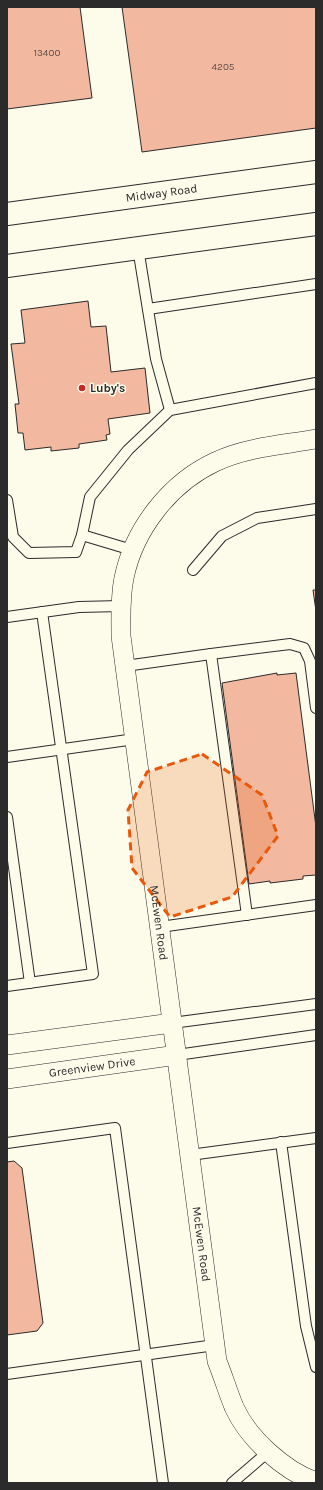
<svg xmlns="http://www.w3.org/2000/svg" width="323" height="1490" font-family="Karla,sans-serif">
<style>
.building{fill:#f2b8a0;stroke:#2b2b2b}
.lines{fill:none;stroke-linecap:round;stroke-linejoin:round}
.lane-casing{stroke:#2b2b2b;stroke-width:12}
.street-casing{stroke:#2b2b2b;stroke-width:20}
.secondary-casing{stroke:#2b2b2b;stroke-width:24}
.lane{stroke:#fdfbea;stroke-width:10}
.street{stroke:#fdfbea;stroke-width:19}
.secondary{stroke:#fdfbea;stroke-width:22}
.marked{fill:#e8590c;fill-opacity:0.2;stroke:#e8590c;stroke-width:3;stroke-dasharray:8 5;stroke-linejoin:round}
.poi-dot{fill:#c62828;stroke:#fdfbea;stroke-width:1.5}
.labels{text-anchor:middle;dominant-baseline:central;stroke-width:3;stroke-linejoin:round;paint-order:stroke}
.number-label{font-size:10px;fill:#5d4e48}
.street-label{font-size:12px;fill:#2b2b2b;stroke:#fdfbea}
.poi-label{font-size:12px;font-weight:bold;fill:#2b2b2b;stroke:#fdfbea;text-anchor:start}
</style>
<rect width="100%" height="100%" fill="#fdfbea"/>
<g class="building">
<polygon points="7,7 80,7 92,98 7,109"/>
<polygon points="122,7 316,7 316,128 142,152"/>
<polygon points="88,301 91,327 106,326 111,372 145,368 150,413 108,419 110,434 106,435 107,440 79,444 79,448 51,451 51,447 25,450 23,433 18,433 15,404 19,404 11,344 25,343 21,310"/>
<polygon points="313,590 316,590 316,611"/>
<polygon points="277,673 277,675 296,673 316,827 316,875 303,876 303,879 270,883 270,881 249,884 222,683"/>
<polygon points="14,1161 22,1168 43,1323 37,1331 7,1335 7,1162"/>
</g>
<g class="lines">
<g class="lane-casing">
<g id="lane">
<polyline points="138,248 156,359 170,410"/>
<polyline points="148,309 316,284"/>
<polyline points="7,500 13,537 29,553 76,552 82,535"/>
<polyline points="132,550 82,535 90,497 128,450 170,410 316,383"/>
<polyline points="193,570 222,536 257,518 316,509"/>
<polyline points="7,617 79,607 121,606"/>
<polyline points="125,666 211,654"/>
<polyline points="7,757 135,739"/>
<polyline points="7,817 30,983"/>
<polyline points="247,915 211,654 290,644 304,648 310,661 316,708"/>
<polyline points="160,927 316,905"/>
<polyline points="7,986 93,974 42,612"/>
<polyline points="172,1023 316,1004"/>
<polyline points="177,1055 316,1035"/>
<polyline points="281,1142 306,1326 316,1367"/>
<polyline points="7,1143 115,1128 163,1483"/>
<polyline points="190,1155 316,1138"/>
<polyline points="7,1374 215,1345"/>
<polyline points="232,1483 268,1452"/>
</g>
</g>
<g class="street-casing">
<g id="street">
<path id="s1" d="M316,439C283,445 246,447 215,462C170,483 134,529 124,578C120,597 121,617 121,636L217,1361C223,1376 228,1392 234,1407C248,1438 284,1471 316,1482"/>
<polyline points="7,1045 172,1023"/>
<path id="s2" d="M7,1079L177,1055"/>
</g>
</g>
<g class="secondary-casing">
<g id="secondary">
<path id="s3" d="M7,214L316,172"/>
<polyline points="7,266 316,224"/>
</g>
</g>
<use href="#lane" class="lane"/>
<use href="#street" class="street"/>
<use href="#secondary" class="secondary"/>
</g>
<path class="marked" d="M202,754L262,795L278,836L232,897L170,917L132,868L128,810L147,772Z"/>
<circle class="poi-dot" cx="82" cy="388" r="4"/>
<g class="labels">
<g class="number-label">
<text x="47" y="53">13400</text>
<text x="223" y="67">4205</text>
</g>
<g class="street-label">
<text stroke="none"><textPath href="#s3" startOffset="156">Midway Road</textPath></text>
<text stroke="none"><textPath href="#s1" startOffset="604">McEwen Road</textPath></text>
<text stroke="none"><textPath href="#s2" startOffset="86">Greenview Drive</textPath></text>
<text stroke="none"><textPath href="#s1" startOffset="928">McEwen Road</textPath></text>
</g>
<g class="poi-label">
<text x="90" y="388">Luby's</text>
</g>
</g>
<rect width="323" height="1490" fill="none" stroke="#2b2b2b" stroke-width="16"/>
</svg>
